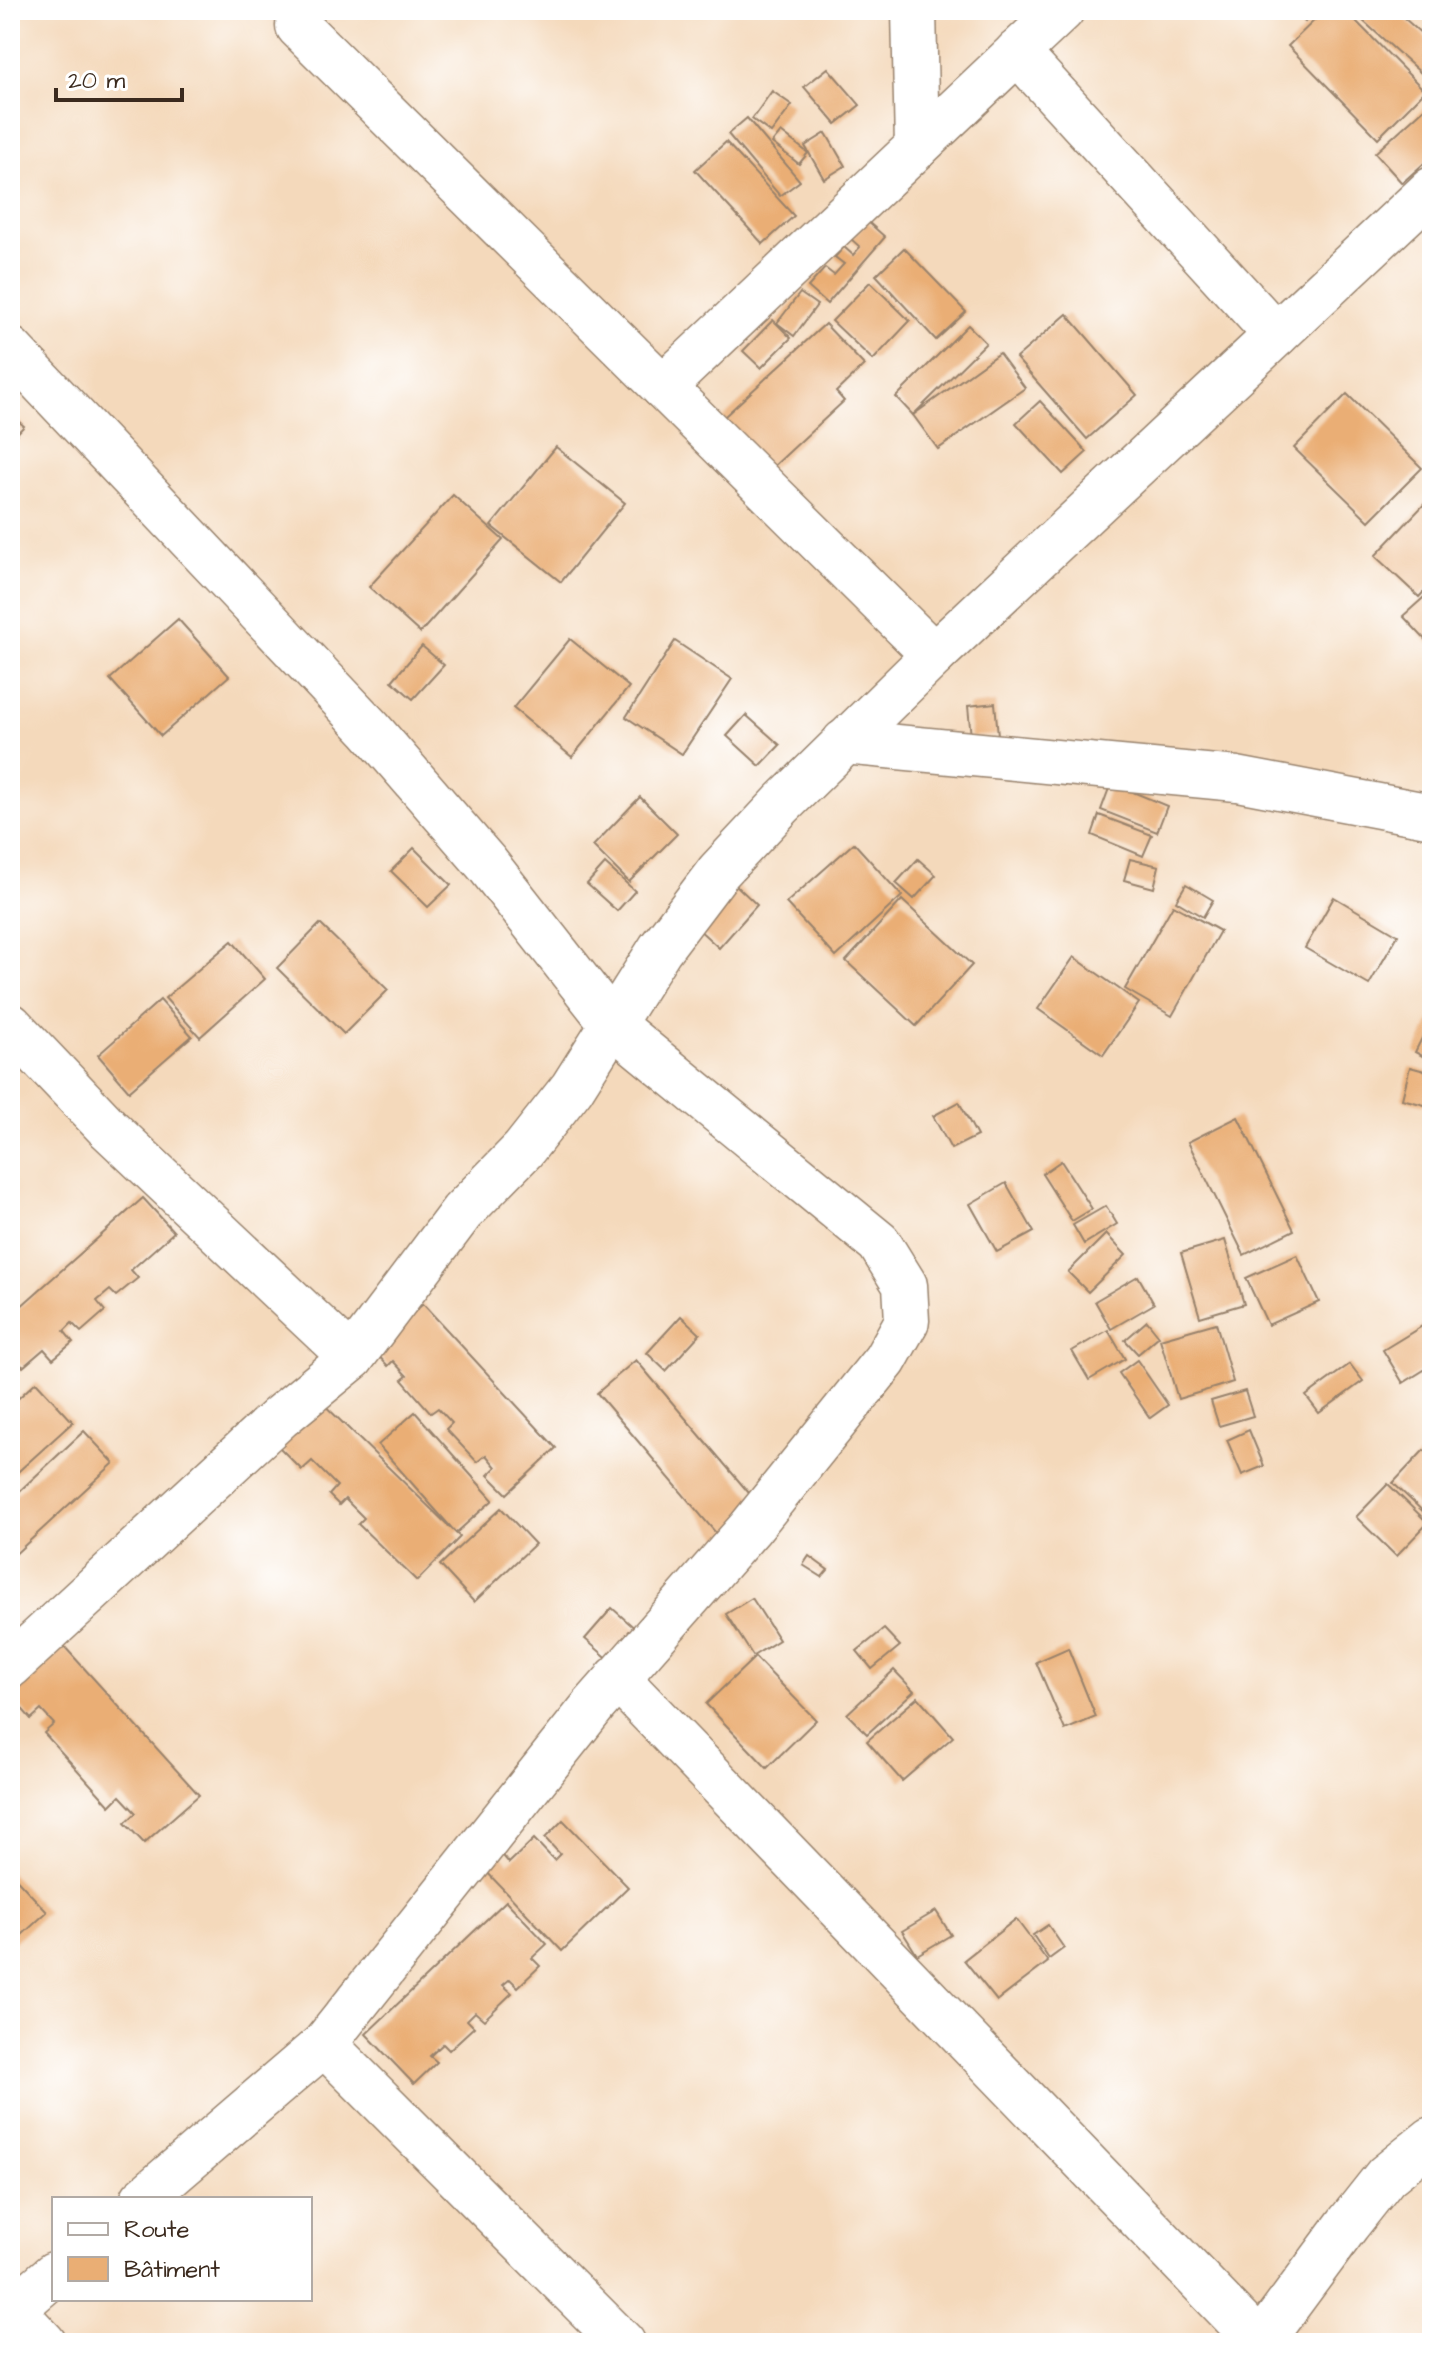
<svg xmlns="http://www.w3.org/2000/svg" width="1442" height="2353" font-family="'Architects Daughter',sans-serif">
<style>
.building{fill:#eaae74}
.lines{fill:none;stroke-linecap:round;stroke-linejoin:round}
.street-casing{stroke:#98826c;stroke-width:47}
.street{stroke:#fff;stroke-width:44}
</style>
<rect width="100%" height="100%" fill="#fff"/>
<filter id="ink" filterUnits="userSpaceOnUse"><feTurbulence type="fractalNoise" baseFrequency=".0125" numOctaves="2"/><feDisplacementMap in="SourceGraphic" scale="16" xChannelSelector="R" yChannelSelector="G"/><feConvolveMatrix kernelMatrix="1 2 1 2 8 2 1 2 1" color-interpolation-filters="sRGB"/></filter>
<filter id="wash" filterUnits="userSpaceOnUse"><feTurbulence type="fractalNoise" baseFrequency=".006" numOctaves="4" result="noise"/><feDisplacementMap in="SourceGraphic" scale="32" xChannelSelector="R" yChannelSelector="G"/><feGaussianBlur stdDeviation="1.8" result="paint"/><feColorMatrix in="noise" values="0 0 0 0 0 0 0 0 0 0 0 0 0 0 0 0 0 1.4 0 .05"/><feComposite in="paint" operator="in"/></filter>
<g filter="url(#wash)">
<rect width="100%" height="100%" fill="#f4d9bb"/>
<g id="blocks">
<g class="building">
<polygon points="1292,10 1316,10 1305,22"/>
<polygon points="1325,10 1345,10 1425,91 1378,138 1288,46"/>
<polygon points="1351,10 1395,10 1432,43 1432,83"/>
<polygon points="828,68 860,105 836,124 804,87"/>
<polygon points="772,91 792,105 771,133 752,119"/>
<polygon points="1429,104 1432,108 1432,156 1402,183 1375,153"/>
<polygon points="747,118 800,181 780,196 728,134"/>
<polygon points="781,132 808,153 799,164 772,143"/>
<polygon points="826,133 845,166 824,179 805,146"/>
<polygon points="726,142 794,216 763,244 695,170"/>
<polygon points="867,221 885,237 827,304 808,287 825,268 834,275 844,264 835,257 844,247 853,255 860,247 851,239"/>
<polygon points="904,248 966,312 936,340 876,275"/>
<polygon points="870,282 910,321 873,360 832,321"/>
<polygon points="800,293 817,305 794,336 777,323"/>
<polygon points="1067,314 1137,395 1087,439 1016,358"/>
<polygon points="773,320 791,338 761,368 743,351"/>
<polygon points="825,324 864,365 836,392 844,401 760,479 713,427"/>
<polygon points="968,325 986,343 913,415 896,397"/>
<polygon points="999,353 1025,388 938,449 913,415"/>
<polygon points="1347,394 1422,468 1369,521 1294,448"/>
<polygon points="1040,401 1087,452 1063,474 1016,423"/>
<polygon points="10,414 24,426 10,441"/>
<polygon points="556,447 625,503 561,582 491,526"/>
<polygon points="453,495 503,540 420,633 369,587"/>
<polygon points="1432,496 1432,583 1419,597 1375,556"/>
<polygon points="1432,590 1432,647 1403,616"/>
<polygon points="178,619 229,676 161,736 110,679"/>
<polygon points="570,639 629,687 572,757 513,708"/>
<polygon points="675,641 732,679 682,754 626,717"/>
<polygon points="422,646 444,665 413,699 392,681"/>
<polygon points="995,703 998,735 971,737 968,706"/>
<polygon points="746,715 780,745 760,766 727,736"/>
<polygon points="1111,783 1167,806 1157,832 1101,810"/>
<polygon points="640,797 677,834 629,882 593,846"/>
<polygon points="1099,815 1152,835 1143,856 1092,835"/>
<polygon points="854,843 902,896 836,957 786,903"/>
<polygon points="414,848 451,885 428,907 391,871"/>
<polygon points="918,859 936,875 914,899 896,883"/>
<polygon points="1130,859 1159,866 1154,888 1124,880"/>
<polygon points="605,864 635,891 617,911 587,884"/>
<polygon points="1186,884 1213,900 1203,917 1176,901"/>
<polygon points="736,885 757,905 719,948 697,928"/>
<polygon points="1334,897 1398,935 1369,985 1305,948"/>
<polygon points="902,900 972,965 916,1026 846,961"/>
<polygon points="1173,905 1220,931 1172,1016 1125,989"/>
<polygon points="320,924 388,990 344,1034 277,968"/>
<polygon points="232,941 265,979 200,1037 165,998"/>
<polygon points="1074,957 1139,1003 1103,1055 1038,1009"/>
<polygon points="160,1000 192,1036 129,1091 98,1055"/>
<polygon points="1432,1018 1432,1061 1415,1052"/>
<polygon points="1410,1067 1432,1073 1432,1107 1402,1099"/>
<polygon points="959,1102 977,1136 951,1149 933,1116"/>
<polygon points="1238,1117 1294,1230 1244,1255 1188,1142"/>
<polygon points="1061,1161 1092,1209 1072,1221 1042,1174"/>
<polygon points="1006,1183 1034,1232 997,1252 970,1204"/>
<polygon points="143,1198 174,1232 131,1270 138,1278 116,1296 110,1290 97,1301 105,1311 81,1332 72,1323 64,1331 73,1342 53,1359 44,1349 23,1367 10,1353 10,1316"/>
<polygon points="1106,1206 1117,1224 1084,1244 1073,1225"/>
<polygon points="1106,1234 1126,1255 1088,1292 1068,1272"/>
<polygon points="1225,1240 1244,1304 1200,1317 1181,1253"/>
<polygon points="1297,1255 1319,1302 1268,1325 1246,1278"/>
<polygon points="1138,1276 1154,1304 1111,1329 1095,1301"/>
<polygon points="423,1304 556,1448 507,1494 488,1475 496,1467 486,1455 477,1462 446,1429 452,1423 438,1408 431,1413 402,1380 407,1376 393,1361 388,1366 373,1350"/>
<polygon points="681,1316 700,1334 666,1371 647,1353"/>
<polygon points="1147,1321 1159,1336 1138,1354 1125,1340"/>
<polygon points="1429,1322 1432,1327 1432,1365 1403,1383 1383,1350"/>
<polygon points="1216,1323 1233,1382 1178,1399 1160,1339"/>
<polygon points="1108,1330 1125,1359 1089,1380 1072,1351"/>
<polygon points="636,1360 760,1506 721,1539 597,1393"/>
<polygon points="1137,1360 1168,1405 1150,1418 1119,1373"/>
<polygon points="1350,1364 1363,1381 1319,1413 1306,1396"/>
<polygon points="36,1382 73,1422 10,1479 10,1406"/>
<polygon points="1245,1391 1253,1416 1219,1426 1211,1401"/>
<polygon points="311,1392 460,1537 417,1581 358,1524 364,1518 345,1499 339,1505 329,1495 337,1486 312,1461 302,1470 268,1436"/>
<polygon points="415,1412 493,1500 456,1533 378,1445"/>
<polygon points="1249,1430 1264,1466 1242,1475 1227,1440"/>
<polygon points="84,1431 114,1463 10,1559 10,1500"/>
<polygon points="1424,1450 1432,1457 1432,1520 1393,1483"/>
<polygon points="1388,1484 1428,1523 1396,1556 1356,1517"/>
<polygon points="501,1508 535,1544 474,1602 440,1565"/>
<polygon points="809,1556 828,1570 822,1577 803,1565"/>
<polygon points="752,1598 779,1640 753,1656 726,1614"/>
<polygon points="612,1608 638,1631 611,1661 585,1639"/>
<polygon points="884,1629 900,1646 872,1669 857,1651"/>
<polygon points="63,1645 199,1795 144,1843 125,1823 136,1813 120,1796 110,1806 44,1733 54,1724 41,1710 31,1719 10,1695"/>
<polygon points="1068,1648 1096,1717 1065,1730 1036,1662"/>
<polygon points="755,1657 816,1720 767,1768 706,1704"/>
<polygon points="894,1670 914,1691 867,1734 847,1714"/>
<polygon points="918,1697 953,1737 902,1781 867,1741"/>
<polygon points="563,1820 628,1887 562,1951 483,1868 500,1852 509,1863 534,1839 554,1860 560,1854 545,1838"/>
<polygon points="10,1872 47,1912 10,1946"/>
<polygon points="506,1901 547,1944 532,1958 540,1966 518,1987 510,1979 503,1985 512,1993 484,2020 475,2012 467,2020 474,2027 449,2050 443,2044 430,2056 437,2062 414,2084 366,2034"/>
<polygon points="936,1911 951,1935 917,1955 902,1931"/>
<polygon points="1016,1919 1048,1962 997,2001 964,1960"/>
<polygon points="1048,1925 1064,1948 1049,1959 1033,1935"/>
</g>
</g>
</g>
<g filter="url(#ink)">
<use href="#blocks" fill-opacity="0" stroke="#98826c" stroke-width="2"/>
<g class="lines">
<g class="street-casing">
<g id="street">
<polyline points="914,10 917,147"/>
<polyline points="298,26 934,655"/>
<polyline points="1017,52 1276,335"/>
<polyline points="10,349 370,729 487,864 614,1026 879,1243 905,1285 907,1321 885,1360 750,1528 594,1705 324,2044 143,2199"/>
<polyline points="663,387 1062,10"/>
<polyline points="844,742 1237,779 1432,816"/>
<polyline points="10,1025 109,1129 352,1358"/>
<polyline points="10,1666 280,1417 352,1358 462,1212 523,1150 572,1088 660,949 719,871 782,804 934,655 1432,189"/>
<polyline points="617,1678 1260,2343 1348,2224 1386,2176 1432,2139"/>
<polyline points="324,2044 623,2343"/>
<polyline points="13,2310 44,2343"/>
<polyline points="10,2312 54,2274"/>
</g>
</g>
<use href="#street" class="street"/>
</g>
</g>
<rect width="1442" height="2353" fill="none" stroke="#fff" stroke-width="40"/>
<rect x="52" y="2197" width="260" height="104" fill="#ffffff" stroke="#b1aaa5" stroke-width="2"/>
<rect x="68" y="2223" width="40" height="12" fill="#ffffff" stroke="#b1aaa5" stroke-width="2"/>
<text x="124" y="2237" font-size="24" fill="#3b2a1e">Route</text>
<rect x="68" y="2257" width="40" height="24" fill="#eaae74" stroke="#b1aaa5" stroke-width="2"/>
<text x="124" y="2277" font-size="24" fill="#3b2a1e">Bâtiment</text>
<path d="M56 88v12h126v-12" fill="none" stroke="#3b2a1e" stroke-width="4"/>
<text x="68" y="88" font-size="24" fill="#3b2a1e" stroke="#ffffff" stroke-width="6" paint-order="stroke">20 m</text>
</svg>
